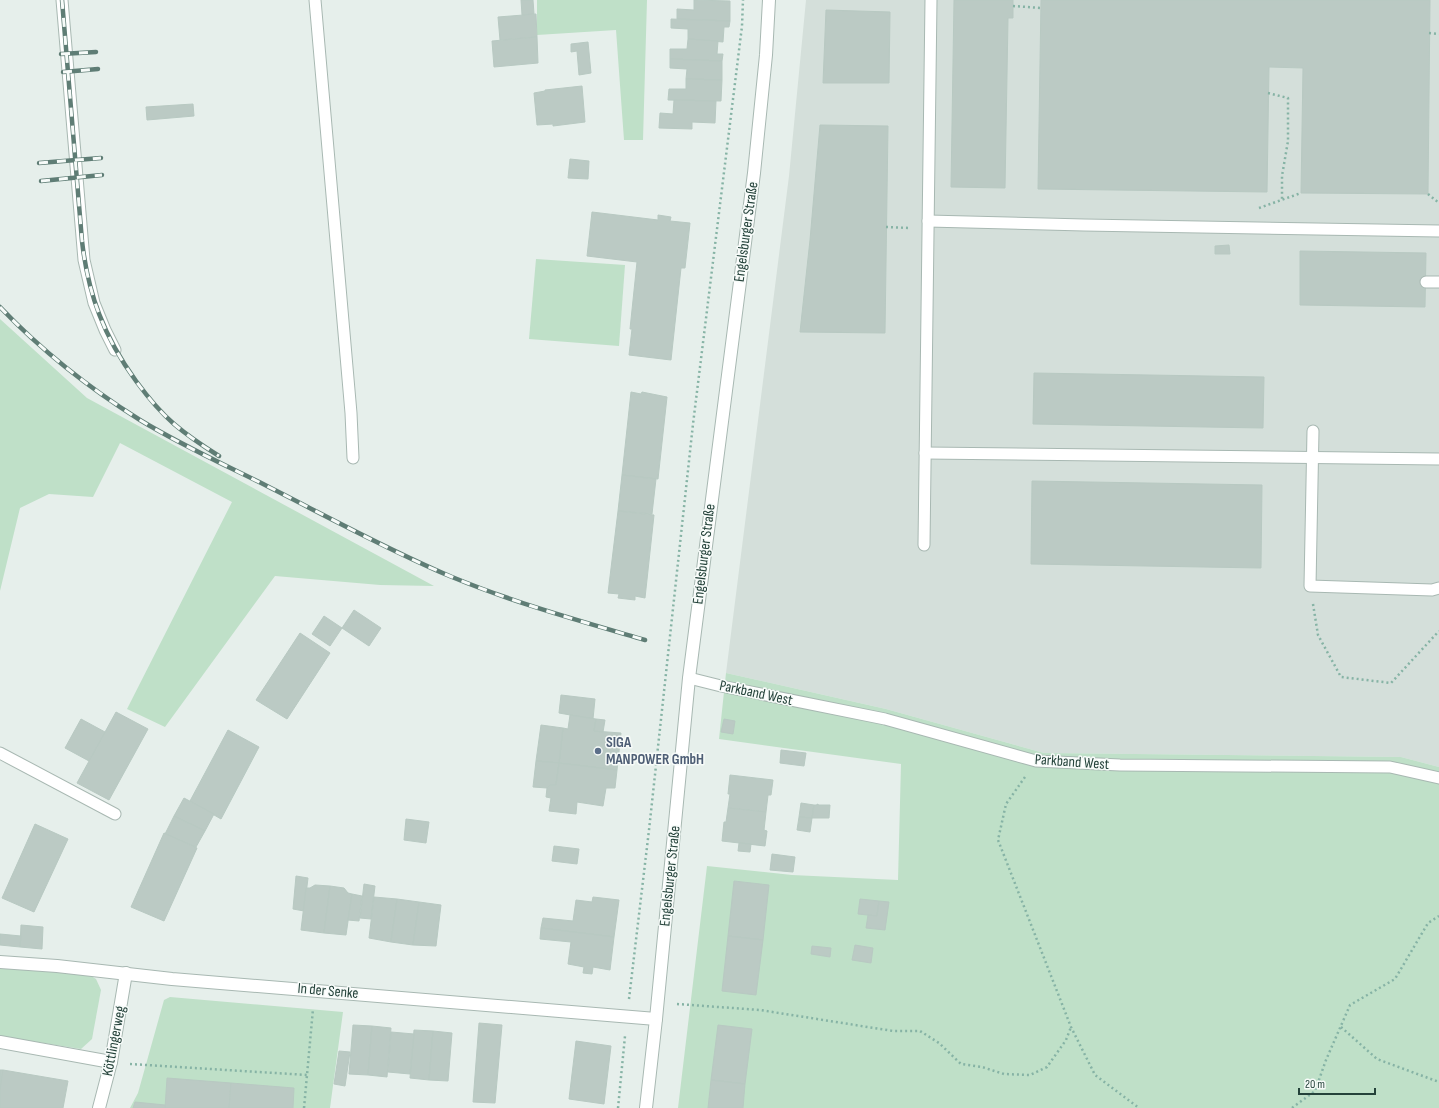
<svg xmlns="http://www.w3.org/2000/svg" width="1439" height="1108" font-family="'Sofia Sans Condensed',sans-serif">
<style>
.built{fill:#d4dfda}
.green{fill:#bfe0c8}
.building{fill:#bbcac4;stroke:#b8c9c2}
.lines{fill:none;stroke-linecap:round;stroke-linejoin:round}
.service-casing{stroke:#a8b8b2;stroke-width:13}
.minor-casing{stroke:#a8b8b2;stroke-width:14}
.tertiary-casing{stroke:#a8b8b2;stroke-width:14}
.path{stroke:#86b3a5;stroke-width:2.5;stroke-dasharray:2 3;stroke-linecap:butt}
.service{stroke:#fff;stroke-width:11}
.minor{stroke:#fff;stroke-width:12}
.tertiary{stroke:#fff;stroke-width:12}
.rail-casing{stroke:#5f7d75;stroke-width:4.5}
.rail{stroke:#f7fbf9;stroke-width:3;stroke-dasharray:9;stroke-linecap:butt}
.service-dot{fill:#5c6f8a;stroke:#f7fbf9;stroke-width:1.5}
.labels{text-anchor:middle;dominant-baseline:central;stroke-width:3;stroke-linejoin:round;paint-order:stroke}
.street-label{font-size:15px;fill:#24423a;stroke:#f7fbf9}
.service-label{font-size:15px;font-weight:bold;fill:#4e5e75;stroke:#f7fbf9;text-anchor:start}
</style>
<rect width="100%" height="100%" fill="#e6efeb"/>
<polygon class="built" points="806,0 1439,0 1439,767 1401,757 1044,753 886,709 726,673 789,176"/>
<g class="green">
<polygon points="537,0 647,0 643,140 624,140 616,30 537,35"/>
<polygon points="536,259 625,265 619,346 529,339"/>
<polygon points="0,319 87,398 434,586 380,585 275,576 165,727 127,709 232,502 120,443 93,497 49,494 20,508 0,591"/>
<polygon points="726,673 886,709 1044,753 1401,757 1439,767 1439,1108 678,1108 707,866 792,875 898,880 901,764 719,739"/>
<polygon points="0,966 86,973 96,979 101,990 92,1039 81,1049 0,1036"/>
<polygon points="170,997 343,1012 330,1108 130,1108 138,1093 164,1000"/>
</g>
<g class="building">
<polygon points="521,0 533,0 534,14 522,15"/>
<polygon points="694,0 730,1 730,21 677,19 677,9 694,10"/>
<polygon points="954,0 1013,0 1013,18 1008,18 1005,188 951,187"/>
<polygon points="1041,0 1430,0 1428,194 1301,193 1303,68 1269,67 1267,192 1038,189"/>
<polygon points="826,10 890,12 889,83 823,83"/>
<polygon points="536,14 537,37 500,40 498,17"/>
<polygon points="671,19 730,21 729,27 724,27 723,42 688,39 688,29 671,28"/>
<polygon points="537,37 538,63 494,67 492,41"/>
<polygon points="688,39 718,41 717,54 723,54 722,61 670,59 670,49 687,49"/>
<polygon points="588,42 591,73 579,75 577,51 571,52 571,44"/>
<polygon points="670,59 722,61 722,80 686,79 687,69 670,68"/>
<polygon points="686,79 722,80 721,101 668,100 669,89 686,89"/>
<polygon points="582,86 585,122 553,126 553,124 537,125 534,93 545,91 545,90"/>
<polygon points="674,100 716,101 715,123 692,122 692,129 659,128 660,113 673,114"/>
<polygon points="193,104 194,116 147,120 146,107"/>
<polygon points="820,125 888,126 885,333 800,332 810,240"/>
<polygon points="570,159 589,161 588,179 568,178"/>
<polygon points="592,212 658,220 658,215 671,217 670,221 690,223 685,268 681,268 671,360 629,355 632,329 630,329 637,262 587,256"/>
<polygon points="1229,245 1230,254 1215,254 1215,246"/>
<polygon points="1300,251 1426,253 1425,307 1300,305"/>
<polygon points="1034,373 1264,377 1263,428 1033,424"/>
<polygon points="631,392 641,394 642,392 667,397 658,479 622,475"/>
<polygon points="622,475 656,479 652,514 618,511"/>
<polygon points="1032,481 1262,485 1261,568 1031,564"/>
<polygon points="618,511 654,515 645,598 635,596 635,600 618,598 619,594 608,593"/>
<polygon points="354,610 381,628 369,646 342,628"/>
<polygon points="324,616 342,628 330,646 312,634"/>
<polygon points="300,633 330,653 287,719 256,700"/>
<polygon points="561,695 595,699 593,719 559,713"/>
<polygon points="116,712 148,729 109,800 77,783"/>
<polygon points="570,715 596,719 594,731 621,733 617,770 559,763 563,728 568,729"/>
<polygon points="81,719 105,732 89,761 65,748"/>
<polygon points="596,719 605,720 603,732 594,731"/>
<polygon points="724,719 735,721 733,734 721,732"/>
<polygon points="541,725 563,728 559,763 536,761"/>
<polygon points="228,730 259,747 221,819 190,801"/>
<polygon points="781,750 806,753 804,766 780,763"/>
<polygon points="536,761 559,763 556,785 550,785 547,788 533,787"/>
<polygon points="559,763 617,770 615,788 606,788 603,806 577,802 576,814 549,811 551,798 546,797 547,788 550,785 556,785"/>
<polygon points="730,775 773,780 771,795 768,795 766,812 728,808 730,794 728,794"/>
<polygon points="184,798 214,814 205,831 174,816"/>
<polygon points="801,803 814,805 812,818 799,817"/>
<polygon points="817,804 819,805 830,805 829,818 812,818 814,805 817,805"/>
<polygon points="728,808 766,812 764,830 767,831 765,846 722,841 724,822 726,822"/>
<polygon points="174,816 205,831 196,847 165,834"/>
<polygon points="799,817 812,818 810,832 797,830"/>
<polygon points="406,819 429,822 426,843 404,840"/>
<polygon points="35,824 68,839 34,912 2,898"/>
<polygon points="164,833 197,848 164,921 131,907"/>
<polygon points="739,843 751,844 750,852 738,851"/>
<polygon points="554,846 579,849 577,864 552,861"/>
<polygon points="772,854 795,857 793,872 770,870"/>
<polygon points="296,876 308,878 304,911 293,909"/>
<polygon points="734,881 769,885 763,940 728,936"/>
<polygon points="364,884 375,886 371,919 360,918"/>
<polygon points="315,885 330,886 324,933 301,930 306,888 310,888"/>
<polygon points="330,886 344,888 348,893 352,894 346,935 324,933"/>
<polygon points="352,894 362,896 359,921 348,920"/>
<polygon points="374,897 397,899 391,942 369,938"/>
<polygon points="593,897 619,900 614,937 541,928 543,918 573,921 576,900 592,902"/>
<polygon points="397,899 419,902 413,945 391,942"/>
<polygon points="860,899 879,901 877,916 858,914"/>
<polygon points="879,901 889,902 885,930 866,928 868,915 877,916"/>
<polygon points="419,902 441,905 436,946 413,945"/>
<polygon points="21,925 43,927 42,949 20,947"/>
<polygon points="541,928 614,937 610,970 593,967 592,974 583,973 584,967 568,964 571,942 540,939"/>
<polygon points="0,934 21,936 20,947 0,945"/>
<polygon points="728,936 763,940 756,995 722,991"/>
<polygon points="855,945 873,948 871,963 852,960"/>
<polygon points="812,946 831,948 830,957 811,954"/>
<polygon points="479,1023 502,1025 495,1103 473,1102"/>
<polygon points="353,1025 372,1026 368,1075 349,1074"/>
<polygon points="718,1025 752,1029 745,1084 711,1080"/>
<polygon points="372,1026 391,1028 387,1077 368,1075"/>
<polygon points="414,1030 433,1031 429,1080 410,1078"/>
<polygon points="433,1031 452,1033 448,1081 429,1080"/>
<polygon points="391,1032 414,1034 410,1074 388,1072"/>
<polygon points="576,1041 611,1046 604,1104 569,1099"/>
<polygon points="339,1051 350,1052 345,1086 334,1084"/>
<polygon points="0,1070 3,1070 0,1091"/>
<polygon points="3,1070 68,1081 63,1108 0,1108 0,1091"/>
<polygon points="167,1078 231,1083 229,1108 165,1108"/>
<polygon points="711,1080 745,1084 743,1108 708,1108"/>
<polygon points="231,1083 294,1088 293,1108 229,1108"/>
<polygon points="135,1102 165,1105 165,1108 133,1108"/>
</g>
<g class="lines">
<g class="service-casing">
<g id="service">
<polyline points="62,0 84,260 94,303 105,330 115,350"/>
<polyline points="315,0 351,413 353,458"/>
<polyline points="928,221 1084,225 1439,231"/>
<polyline points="1426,282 1439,282"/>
<polyline points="1313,431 1310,586 1432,590 1439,588"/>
<polyline points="925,453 1439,459"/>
<polyline points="924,545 931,0"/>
<polyline points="689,678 721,686 885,719 1036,761 1120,765 1390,767 1439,778"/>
<polyline points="0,753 115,814"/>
</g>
</g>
<g class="minor-casing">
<g id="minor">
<polyline points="0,962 57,966 172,979 656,1019"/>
<polyline points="0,1042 111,1062"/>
<polyline points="99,1108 111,1062 126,973"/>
</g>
</g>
<g class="tertiary-casing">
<polyline id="tertiary" points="646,1108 656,1019 689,678 754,173 766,55 769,0"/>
</g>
<g class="path">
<polyline points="1013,6 1041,8"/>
<polyline points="1429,33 1439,34"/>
<polyline points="1268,93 1288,98 1288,141 1282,176 1282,200"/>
<polyline points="1428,194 1439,203"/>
<polyline points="1259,208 1301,193"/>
<polyline points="886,227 910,228"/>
<polyline points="1313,604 1318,635 1341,677 1391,683 1439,631"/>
<polyline points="1025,777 1006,804 998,840 1071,1027 1095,1075 1139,1108"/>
<polyline points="629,999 649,830 693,424 742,26 743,0"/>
<polyline points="677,1004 760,1010 893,1031 920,1031 939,1043 961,1064 982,1067 1004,1074 1030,1075 1047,1067 1066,1040 1071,1027"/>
<polyline points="1341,1027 1377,1059 1439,1082"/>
<polyline points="130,1064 307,1075"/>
<polyline points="304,1108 313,1009"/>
<polyline points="618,1108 625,1036"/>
<polyline points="1292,1108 1315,1091 1326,1060 1350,1005 1395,979 1428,923 1439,916"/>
</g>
<use href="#service" class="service"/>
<use href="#minor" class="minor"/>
<use href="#tertiary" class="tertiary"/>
<g class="rail-casing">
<g id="rail">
<path d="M62,0L82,241C88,294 104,337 136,381C147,396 160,412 174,424C188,436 203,446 219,456"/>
<polyline points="61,54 96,52"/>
<polyline points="63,72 98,69"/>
<polyline points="39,163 101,158"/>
<polyline points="41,181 102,175"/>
<path d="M0,307C41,350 89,388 140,420C181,445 225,465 267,486C328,517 390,551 452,577C515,603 580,621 645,640"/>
</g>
</g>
<use href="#rail" class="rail"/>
</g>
<circle class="service-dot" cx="598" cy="751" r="4"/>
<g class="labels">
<g class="street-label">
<text transform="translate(746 232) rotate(-82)">Engelsburger Straße</text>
<text transform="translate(704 554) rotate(-83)">Engelsburger Straße</text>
<text transform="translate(756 693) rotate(12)">Parkband West</text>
<text transform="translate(1072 762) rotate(4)">Parkband West</text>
<text transform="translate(670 876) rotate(-84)">Engelsburger Straße</text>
<text transform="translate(328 991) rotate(5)">In der Senke</text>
<text transform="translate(114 1041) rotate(-79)">Köttlingerweg</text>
</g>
<g class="service-label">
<text x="606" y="742">SIGA<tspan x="606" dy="17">MANPOWER GmbH</tspan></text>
</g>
</g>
<path d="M1299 1088v6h76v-6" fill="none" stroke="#24423a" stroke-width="2"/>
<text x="1305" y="1088" font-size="12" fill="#24423a" stroke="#f7fbf9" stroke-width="3" paint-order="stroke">20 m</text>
</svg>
